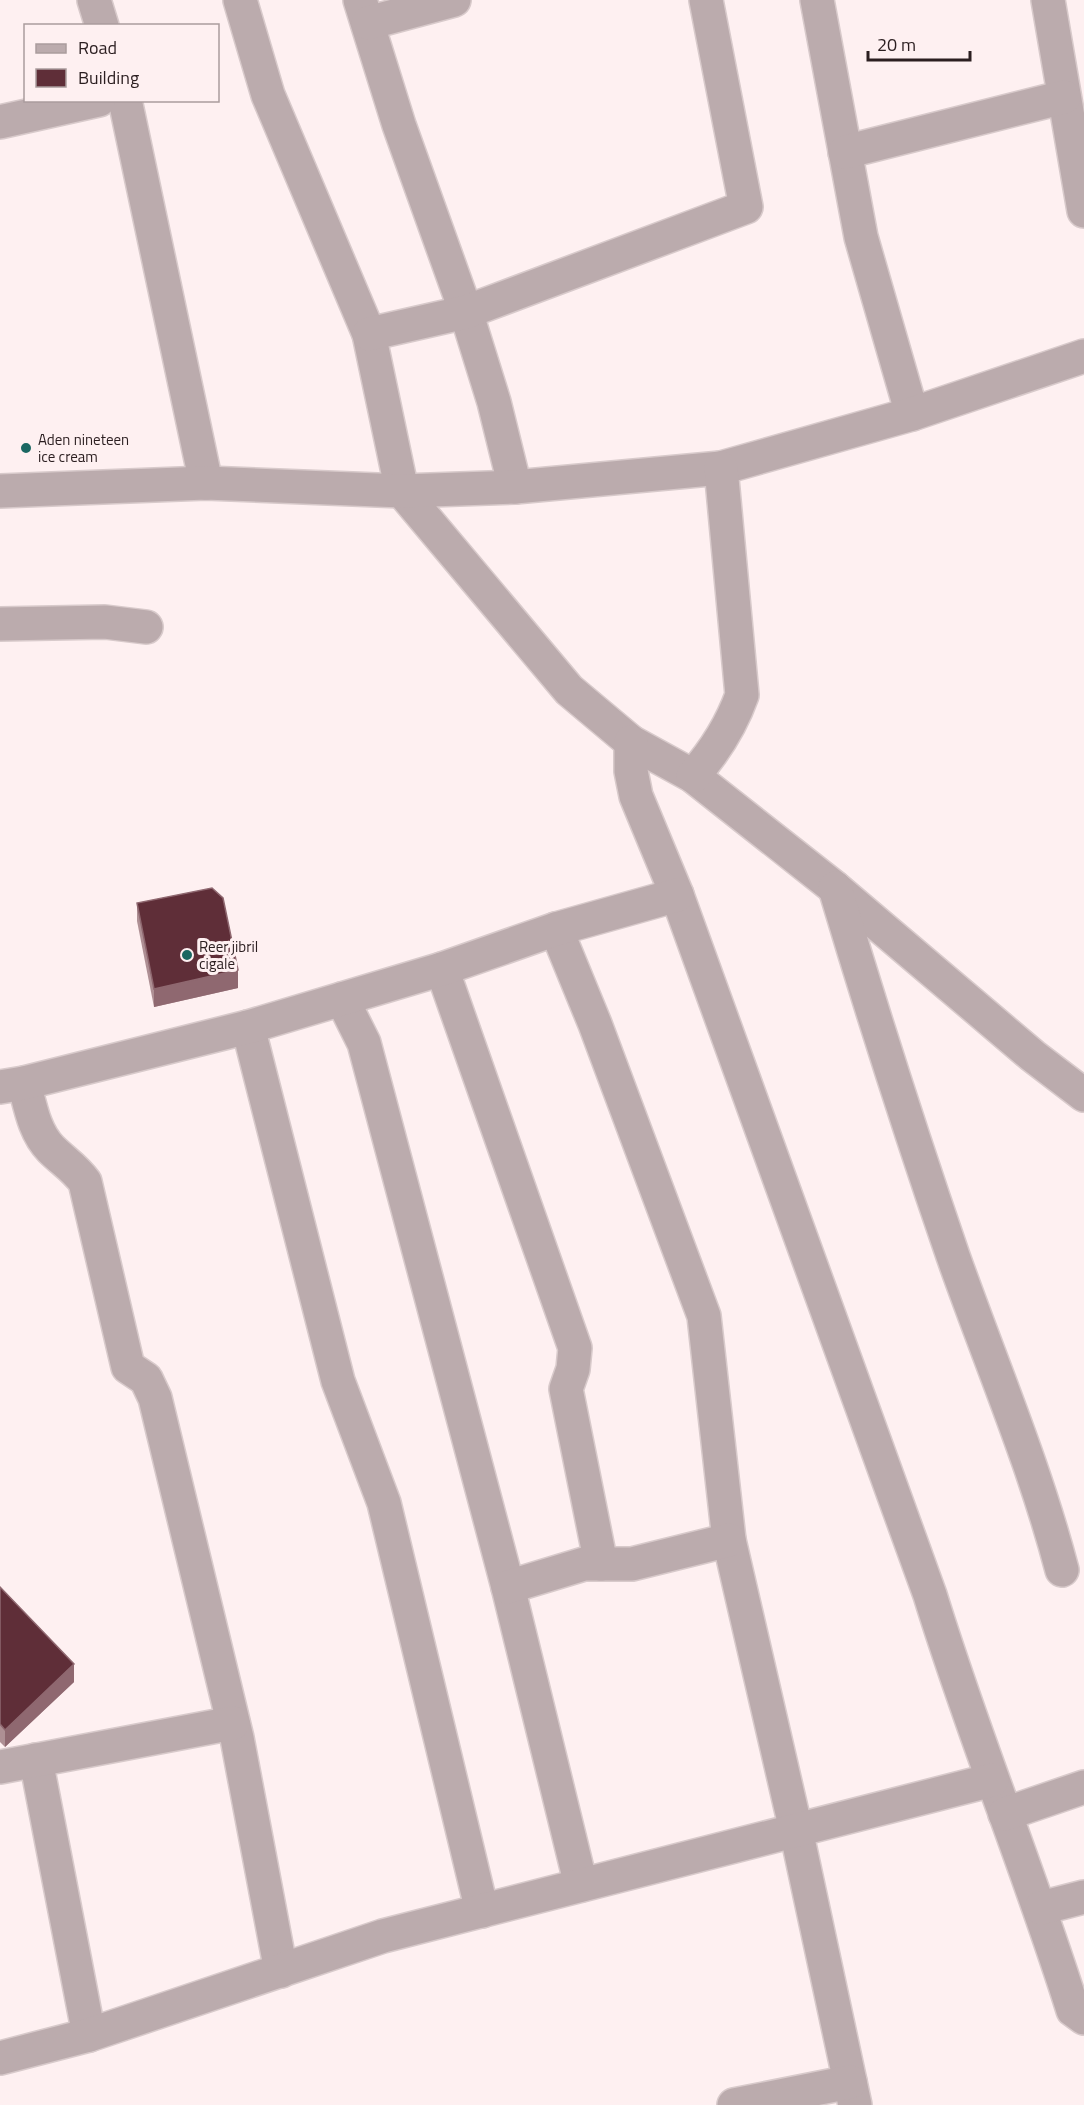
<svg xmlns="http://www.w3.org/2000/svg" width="1084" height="2105" font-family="'Titillium Web',sans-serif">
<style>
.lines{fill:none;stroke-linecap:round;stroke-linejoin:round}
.minor-casing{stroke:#d8cacb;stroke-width:36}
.minor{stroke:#bbabad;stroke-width:33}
.wall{fill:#ae8f94}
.shaded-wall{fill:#8f6870}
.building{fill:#5f2e38;stroke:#8f6870;stroke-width:1.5}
.poi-dot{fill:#1b6762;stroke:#fef0f1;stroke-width:2}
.labels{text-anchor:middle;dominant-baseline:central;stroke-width:6;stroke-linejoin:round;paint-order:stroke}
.poi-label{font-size:15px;fill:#2b1e20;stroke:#fef0f1;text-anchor:start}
</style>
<rect width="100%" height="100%" fill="#fef0f1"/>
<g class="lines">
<g class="minor-casing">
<g id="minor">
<polyline points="94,0 102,26"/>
<polyline points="240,0 268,95 369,334 402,491 569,690 631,742 693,776 835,888 1033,1056 1084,1095"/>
<polyline points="360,0 399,125 466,312 494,402 515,487"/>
<polyline points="817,0 861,237 912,414"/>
<polyline points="1048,0 1084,211"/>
<polyline points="368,23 454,0"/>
<polyline points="125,100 206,483"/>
<polyline points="0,122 99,100"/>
<polyline points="845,152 1064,97"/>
<polyline points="369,334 466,312 746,207 706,0"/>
<polyline points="0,491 206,483 402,491 515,487 721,468 912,414 1084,356"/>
<polyline points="0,624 105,622 146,627"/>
<path d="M631,742V771L636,796L677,895L930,1595C973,1735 1029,1870 1073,2010L1084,2018"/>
<path d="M693,776C715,751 731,726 742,695L721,468"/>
<path d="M835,888C872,1012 911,1134 953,1256C990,1361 1034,1463 1062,1570"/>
<polyline points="556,929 595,1024 704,1316 729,1540 796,1830 855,2105"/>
<polyline points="442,969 575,1348 573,1369 566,1389 601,1564"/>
<polyline points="342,999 364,1043 508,1587 581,1885"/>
<polyline points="248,1027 338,1381 384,1503 482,1911"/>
<path d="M24,1083C30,1105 34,1132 51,1149C63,1161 75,1168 85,1182L128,1367L146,1379L155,1398L237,1738L281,1971"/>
<polyline points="0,1087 24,1083 248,1027 442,969 556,929 677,895"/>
<polyline points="508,1587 584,1564 632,1564 729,1540"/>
<polyline points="36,1760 89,2035"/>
<polyline points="0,1767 233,1723"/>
<polyline points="1005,1814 1084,1787"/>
<polyline points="1041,1908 1084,1897"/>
<polyline points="0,2058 89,2035 383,1936 992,1780"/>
<polyline points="734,2105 850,2082"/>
</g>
</g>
<use href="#minor" class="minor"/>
</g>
<g class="wall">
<polygon points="137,903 238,988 154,1007 137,921"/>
<polygon points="0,1587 74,1682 5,1747 0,1742"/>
</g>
<g class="shaded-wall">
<polygon points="238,970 238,988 154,1007 154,989"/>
<polygon points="74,1664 74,1682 5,1747 5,1730"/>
</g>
<g class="building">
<polygon points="212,888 223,898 238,970 154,989 137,903"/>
<polygon points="0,1587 74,1664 5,1730 0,1724"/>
</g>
<g class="poi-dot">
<circle cx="26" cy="448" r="6"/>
<circle cx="187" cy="955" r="6"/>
</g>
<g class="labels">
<g class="poi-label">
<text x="38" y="439">Aden nineteen<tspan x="38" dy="17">ice cream</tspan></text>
<text x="199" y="946">Reer jibril<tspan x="199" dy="17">cigale</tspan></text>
</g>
</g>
<rect x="24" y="24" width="195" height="78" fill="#fef0f1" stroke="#aa9c9d" stroke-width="1.5"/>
<rect x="36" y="44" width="30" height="9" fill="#bbabad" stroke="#aa9c9d" stroke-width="1.5"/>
<text x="78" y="54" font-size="18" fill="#2b1e20">Road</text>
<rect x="36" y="69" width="30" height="18" fill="#5f2e38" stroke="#aa9c9d" stroke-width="1.5"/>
<text x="78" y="84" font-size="18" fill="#2b1e20">Building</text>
<path d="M868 51v9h102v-9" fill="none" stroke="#2b1e20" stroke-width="3"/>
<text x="877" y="51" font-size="18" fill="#2b1e20" stroke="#fef0f1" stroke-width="4.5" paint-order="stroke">20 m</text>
</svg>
